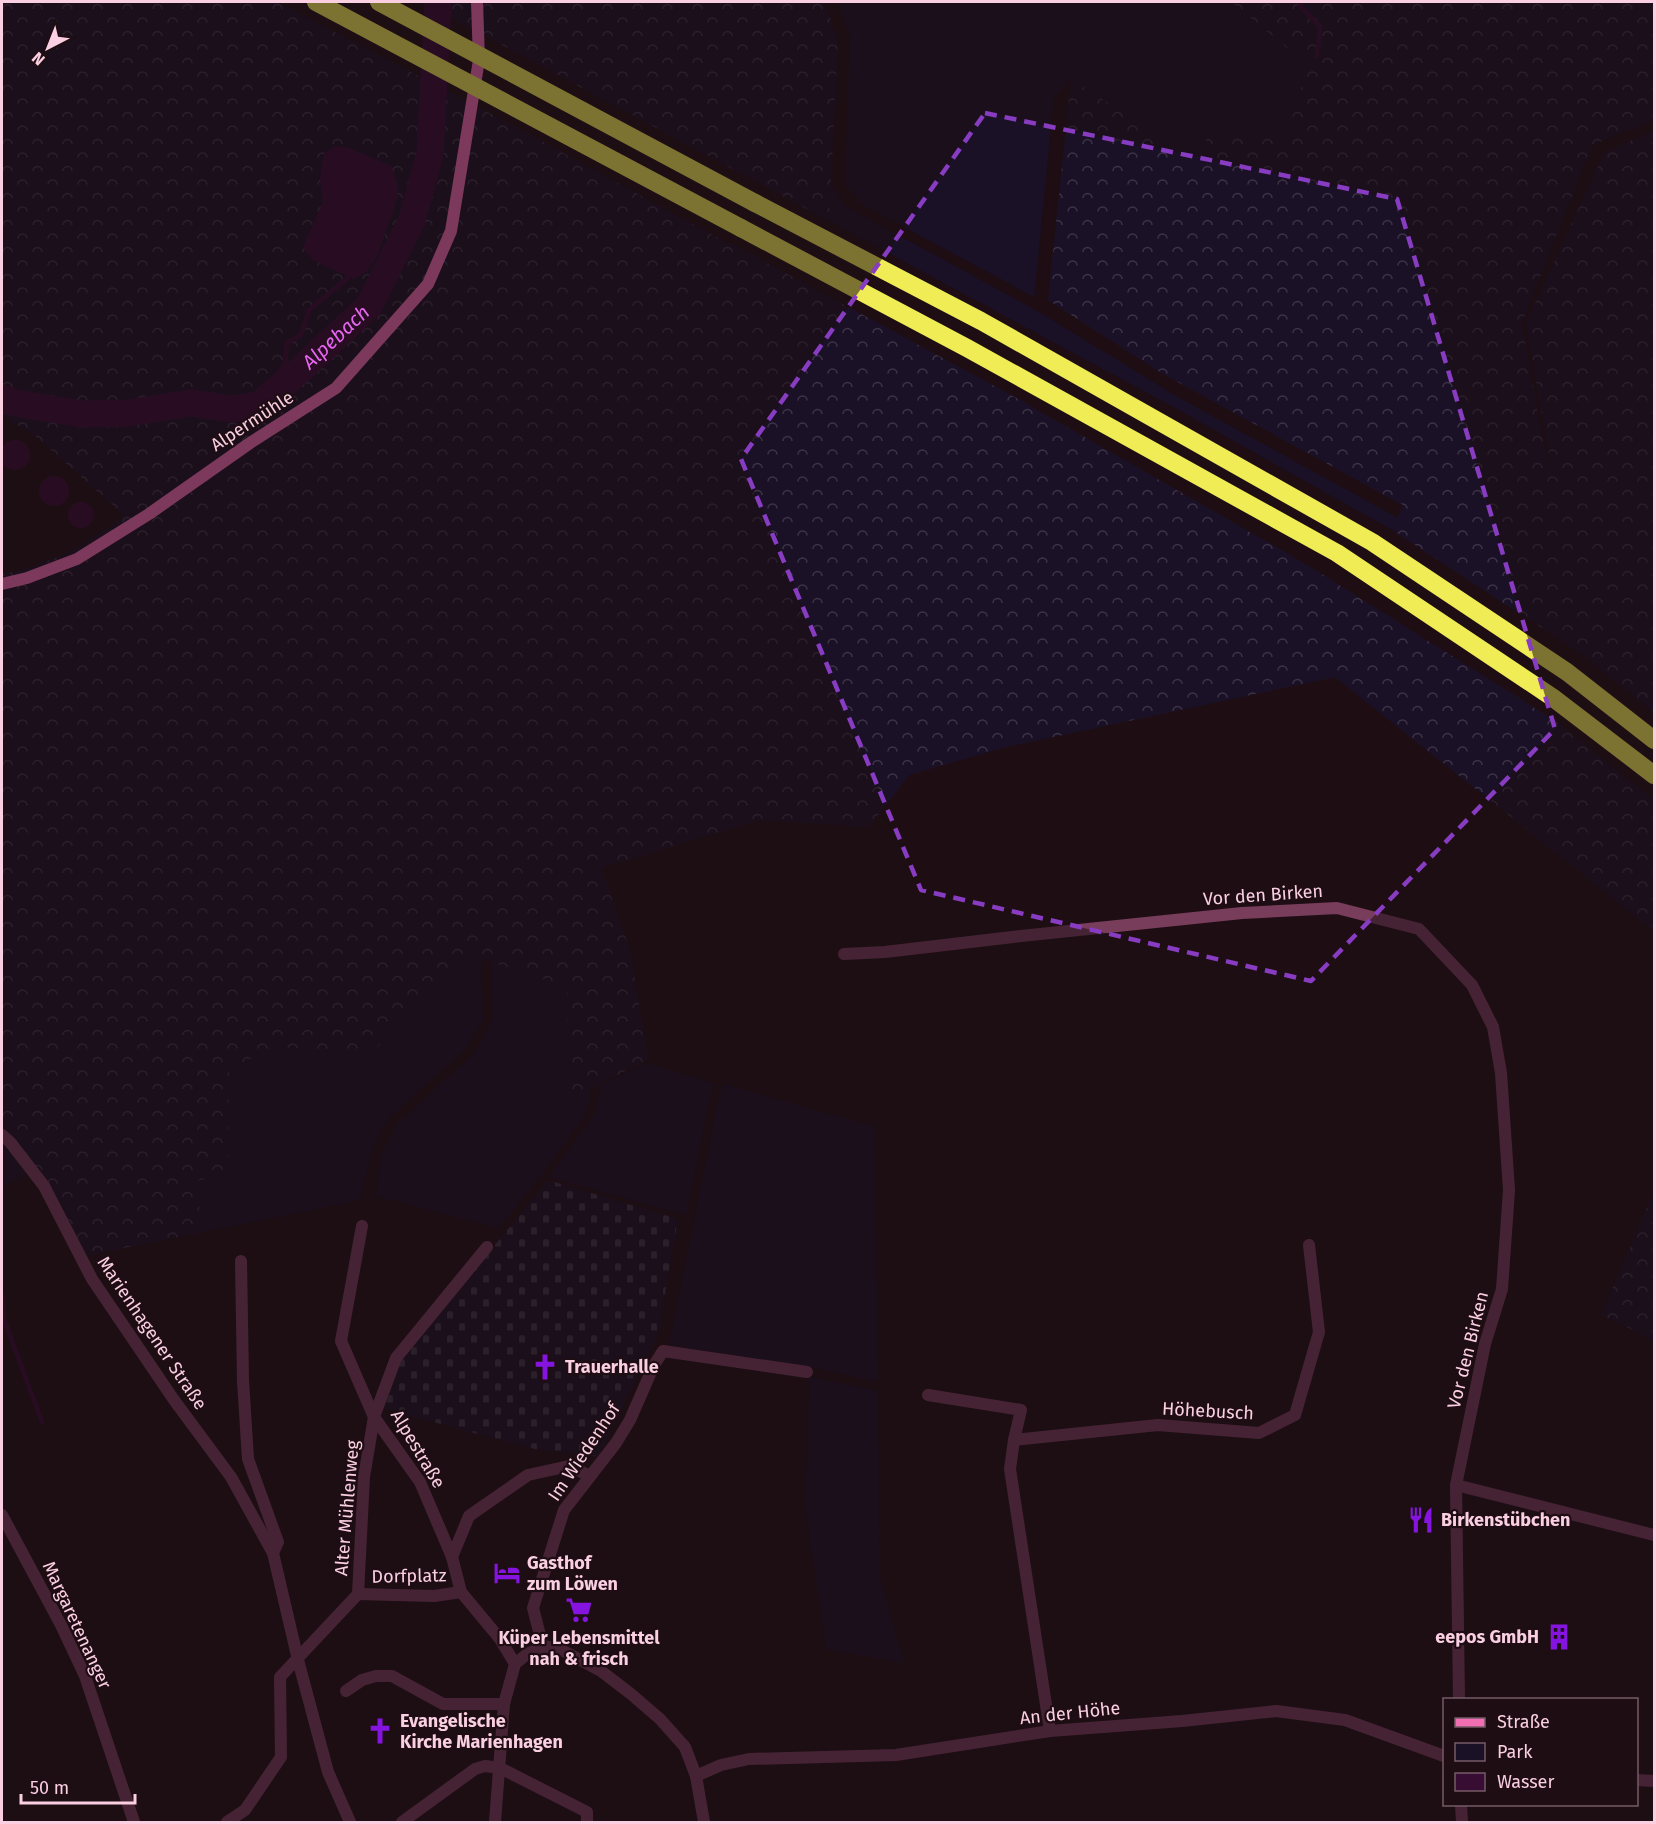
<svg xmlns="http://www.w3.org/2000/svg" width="1656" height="1824" font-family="'Fira Sans',sans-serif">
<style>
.green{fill:#1a1127}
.forest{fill:url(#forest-crowns)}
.cemetery{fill:url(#cemetery-stones)}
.water{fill:#370d34}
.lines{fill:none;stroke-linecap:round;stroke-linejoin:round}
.stream{stroke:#370d34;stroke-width:4.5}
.river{stroke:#370d34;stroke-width:27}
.street{stroke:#783d5b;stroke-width:12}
.secondary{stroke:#f26eb3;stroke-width:12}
.highway{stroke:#f0ec55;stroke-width:18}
.highway-bridge{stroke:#f0ec55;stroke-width:18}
.marked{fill:none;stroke:#883cc2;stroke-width:4.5;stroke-dasharray:12 8;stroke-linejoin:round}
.labels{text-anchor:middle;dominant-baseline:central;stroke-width:4.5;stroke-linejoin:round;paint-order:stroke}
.street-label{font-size:18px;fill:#fbcfe2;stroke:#1e0e14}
.poi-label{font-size:18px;font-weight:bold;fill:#fbcfe2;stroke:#1e0e14;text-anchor:start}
.water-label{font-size:20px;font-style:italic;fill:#e666f1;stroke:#1e0e14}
</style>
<defs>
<pattern id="forest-crowns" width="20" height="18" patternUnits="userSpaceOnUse" patternTransform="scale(1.5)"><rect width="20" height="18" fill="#1a1127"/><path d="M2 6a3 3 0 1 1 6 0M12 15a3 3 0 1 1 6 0" fill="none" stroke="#3c3346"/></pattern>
<pattern id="cemetery-stones" width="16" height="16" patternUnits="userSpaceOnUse" patternTransform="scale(1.5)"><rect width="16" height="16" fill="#1a1127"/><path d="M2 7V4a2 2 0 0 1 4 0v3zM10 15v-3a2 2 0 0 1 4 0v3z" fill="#3c3346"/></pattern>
</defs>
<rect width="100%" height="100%" fill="#1e0e14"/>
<g class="green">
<polygon points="838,2 1231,2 1308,65 1287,134 1212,131 1196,160 1071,80 1054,97 1034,297 860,203 845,182 850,38"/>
<polygon points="831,184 845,206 1039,312 1176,396 1398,518 1392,530 1179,410 829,221"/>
<polygon points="466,953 481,958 483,1020 465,1049 389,1118 373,1146 360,1200 203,1232 196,1181 228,1174 229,1068 282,1047 370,1055"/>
<polygon points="491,961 567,987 568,1100 590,1089 590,1102 584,1117 539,1178 498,1228 377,1196 382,1153 399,1122 475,1053 493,1019"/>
<polygon points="647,1063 715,1084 710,1095 686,1215 549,1177 595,1114 600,1086"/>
<polygon points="724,1084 875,1127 878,1382 811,1367 669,1345 719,1097"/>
<polygon points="2,1140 27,1173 2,1188"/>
<polygon points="810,1377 878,1391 879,1574 904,1663 826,1649 805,1504"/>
</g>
<g class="forest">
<polygon points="2,2 278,2 527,133 731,245 732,244 1011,395 1304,563 1560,724 1654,801 1654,931 1335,677 1002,748 909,775 869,827 760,820 601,868 630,949 648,1059 568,1101 567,987 466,954 370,1055 282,1047 229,1068 228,1174 196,1181 203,1232 85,1256 7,1134 2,1128 2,574 22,570 67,554 125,516 34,435 2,416"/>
<polygon points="422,2 825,2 838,43 829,221"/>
<polygon points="1231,2 1654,2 1654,120 1592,145 1522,323 1541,431 1553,478 1526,323 1604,153 1654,130 1654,713 1583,655 1392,530 1403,505 1163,374 1048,300 1071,79 1196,159 1211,131 1287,134 1308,65"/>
<polygon points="1654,1195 1654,1340 1601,1315 1651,1198"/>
</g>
<polygon class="cemetery" points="548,1180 678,1219 658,1334 598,1456 535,1449 384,1409 401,1360"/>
<g class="water">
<polygon points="336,146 349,148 391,166 398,187 396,203 377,256 366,272 354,279 313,260 303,247 323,202 320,179 324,153"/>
<circle cx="15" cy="455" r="15"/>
<circle cx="54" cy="491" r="15"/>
<circle cx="81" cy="515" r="13"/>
</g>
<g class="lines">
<g class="stream">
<polyline points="1300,2 1300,6 1320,27 1317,56"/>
<polyline points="272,394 272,384 285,365 287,343 301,335 309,310 349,277"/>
<polyline points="2,407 9,401"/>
<polyline points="2,1295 4,1319 42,1422"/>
</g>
<path class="river" id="s1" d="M2,398L15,403L81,414L128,413L191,403L232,409L259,405L298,372L369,306L412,220L430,154L438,2"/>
<g class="street">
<polyline points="844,954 885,952 1021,936 1242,913 1337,908 1419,929 1472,985 1493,1027 1501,1073 1509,1190 1502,1289 1485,1344 1456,1485 1459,1700"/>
<polyline points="2,1135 10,1142 44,1186 92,1279 174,1400 231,1477 273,1553 298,1660 328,1772 350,1822"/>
<polyline points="362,1226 341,1341 374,1417 420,1482 452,1557 461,1592 500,1639 515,1664"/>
<polyline points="241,1261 243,1381 248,1459 278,1542 273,1553"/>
<polyline points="928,1395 1021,1410 1014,1440"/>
<polyline points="1456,1485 1654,1535"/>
<polyline points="2,1515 61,1625 85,1676 134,1822"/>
<polyline points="452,1557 469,1516 528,1475 569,1466 590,1476"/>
<polyline points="358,1594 434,1596 461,1592"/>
<polyline points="543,1647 533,1608 564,1510 616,1443 630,1420 654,1365 663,1351 807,1372"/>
<polyline points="346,1691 362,1680 376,1676 392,1676 443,1704 504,1704"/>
<polyline points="1050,1731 1010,1469 1014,1440 1158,1425 1259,1433 1295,1415 1319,1332 1309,1245"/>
<polyline points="696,1776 721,1765 749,1759 896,1755 1050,1731 1182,1721 1276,1711 1345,1720 1444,1756"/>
<polyline points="1636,1780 1654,1781"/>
<polyline points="1461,1804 1462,1822"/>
<polyline points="227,1822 245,1810 281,1757 280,1677 358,1594 364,1477 374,1417 396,1358 487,1247"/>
<polyline points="402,1822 475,1769 485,1766 500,1768 587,1812 587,1822"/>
<polyline points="495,1822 504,1704 515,1664 527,1654 543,1647 556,1647 601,1671 631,1694 660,1719 685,1747 696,1776 704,1822"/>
</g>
<polyline class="secondary" points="2,584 27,578 77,559 149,514 250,443 336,388 428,284 451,231 479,60 477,2"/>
<g class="highway">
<polyline points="755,203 981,321 1372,542 1567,672 1654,740"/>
<polyline points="741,228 967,348 1337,553 1552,697 1654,775"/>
</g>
<g class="highway-bridge">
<polyline points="316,2 741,228"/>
<polyline points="379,2 755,203"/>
</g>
</g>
<path d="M0 0H1656V1824H0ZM985,113L1397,199L1555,729L1311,981L921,890L741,459Z" fill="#1e0e14" fill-opacity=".55" fill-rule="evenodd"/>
<path class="marked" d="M985,113L1397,199L1555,729L1311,981L921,890L741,459Z"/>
<defs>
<g id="church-bare" transform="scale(2.07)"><path d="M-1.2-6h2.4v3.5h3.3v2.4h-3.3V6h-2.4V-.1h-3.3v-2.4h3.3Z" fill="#8614e1" stroke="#1e0e14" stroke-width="2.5" paint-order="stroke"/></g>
<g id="restaurant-bare" transform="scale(2.07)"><path d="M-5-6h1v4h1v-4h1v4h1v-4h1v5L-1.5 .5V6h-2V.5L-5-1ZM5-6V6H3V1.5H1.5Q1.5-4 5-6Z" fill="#8614e1" stroke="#1e0e14" stroke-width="2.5" paint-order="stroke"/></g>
<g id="hotel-bare" transform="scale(2.07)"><path d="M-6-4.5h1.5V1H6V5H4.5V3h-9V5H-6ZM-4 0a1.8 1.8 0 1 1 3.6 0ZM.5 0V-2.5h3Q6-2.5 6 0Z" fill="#8614e1" stroke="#1e0e14" stroke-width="2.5" paint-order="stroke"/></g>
<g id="supermarket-bare" transform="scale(2.07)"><path d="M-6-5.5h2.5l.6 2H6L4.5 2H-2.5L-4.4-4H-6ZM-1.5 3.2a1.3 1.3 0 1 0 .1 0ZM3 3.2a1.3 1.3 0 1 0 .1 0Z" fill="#8614e1" stroke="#1e0e14" stroke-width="2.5" paint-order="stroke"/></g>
<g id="building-bare" transform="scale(2.07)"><path d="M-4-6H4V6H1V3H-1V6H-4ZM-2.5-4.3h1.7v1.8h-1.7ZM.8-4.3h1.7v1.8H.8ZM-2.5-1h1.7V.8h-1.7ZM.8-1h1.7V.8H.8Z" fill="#8614e1" stroke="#1e0e14" stroke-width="2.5" paint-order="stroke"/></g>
</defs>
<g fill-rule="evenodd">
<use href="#church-bare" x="545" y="1367"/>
<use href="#restaurant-bare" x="1421" y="1520"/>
<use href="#hotel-bare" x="507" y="1573"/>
<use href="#supermarket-bare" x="579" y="1610"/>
<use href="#building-bare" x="1559" y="1637"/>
<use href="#church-bare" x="380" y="1731"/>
</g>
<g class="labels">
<g class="street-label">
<text transform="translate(252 421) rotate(-33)">Alpermühle</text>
<text transform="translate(1263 895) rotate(-4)">Vor den Birken</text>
<text transform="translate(152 1333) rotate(56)">Marienhagener Straße</text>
<text transform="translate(1468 1350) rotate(-76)">Vor den Birken</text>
<text transform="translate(1208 1411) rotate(3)">Höhebusch</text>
<text transform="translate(418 1449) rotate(59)">Alpestraße</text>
<text transform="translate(584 1452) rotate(-56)">Im Wiedenhof</text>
<text transform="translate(347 1508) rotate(-85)">Alter Mühlenweg</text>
<text transform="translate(409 1576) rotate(-1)">Dorfplatz</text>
<text transform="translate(77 1625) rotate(65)">Margaretenanger</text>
<text transform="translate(1070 1713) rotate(-6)">An der Höhe</text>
</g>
<g class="poi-label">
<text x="565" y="1367">Trauerhalle</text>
<text x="1441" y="1520">Birkenstübchen</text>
<text x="527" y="1563">Gasthof<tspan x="527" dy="21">zum Löwen</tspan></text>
<text x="1539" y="1637" text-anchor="end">eepos GmbH</text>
<text x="579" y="1638" text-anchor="middle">Küper Lebensmittel<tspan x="579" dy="21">nah &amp; frisch</tspan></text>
<text x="400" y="1721">Evangelische<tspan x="400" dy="21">Kirche Marienhagen</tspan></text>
</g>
<g class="water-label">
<text stroke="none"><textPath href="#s1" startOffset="363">Alpebach</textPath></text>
</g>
</g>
<rect width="1656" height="1824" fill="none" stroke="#fbcfe2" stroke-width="6"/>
<rect x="1443" y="1698" width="195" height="108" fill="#1e0e14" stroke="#765b66" stroke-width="1.5"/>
<rect x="1455" y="1718" width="30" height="9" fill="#f26eb3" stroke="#765b66" stroke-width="1.5"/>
<text x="1497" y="1728" font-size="18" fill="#fbcfe2">Straße</text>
<rect x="1455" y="1743" width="30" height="18" fill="#1a1127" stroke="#765b66" stroke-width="1.5"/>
<text x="1497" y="1758" font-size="18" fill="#fbcfe2">Park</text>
<rect x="1455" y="1773" width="30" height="18" fill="#370d34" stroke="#765b66" stroke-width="1.5"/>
<text x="1497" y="1788" font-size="18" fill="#fbcfe2">Wasser</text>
<g transform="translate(48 48) rotate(222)" stroke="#1e0e14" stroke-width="4.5" paint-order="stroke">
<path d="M0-4.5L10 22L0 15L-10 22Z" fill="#fbcfe2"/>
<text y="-9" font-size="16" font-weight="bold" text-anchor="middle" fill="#fbcfe2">N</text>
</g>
<path d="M21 1794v9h114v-9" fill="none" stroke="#fbcfe2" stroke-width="3"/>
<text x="30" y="1794" font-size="18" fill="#fbcfe2" stroke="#1e0e14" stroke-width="4.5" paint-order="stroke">50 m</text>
</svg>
